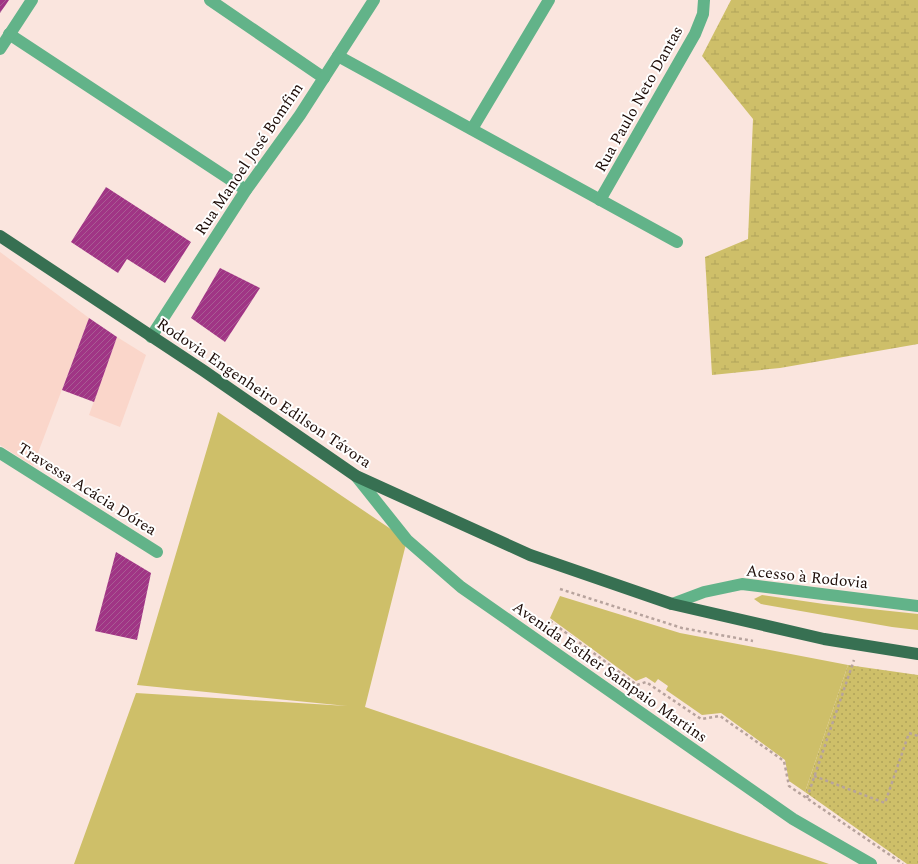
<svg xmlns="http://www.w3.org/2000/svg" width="918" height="864" font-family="Spectral,serif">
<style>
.built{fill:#fad6ca}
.grass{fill:#cebf69}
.wetland{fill:url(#wetland-marsh)}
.park{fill:url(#park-dots)}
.building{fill:url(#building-hatch)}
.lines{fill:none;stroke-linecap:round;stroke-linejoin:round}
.path{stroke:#b7a39d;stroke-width:2.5;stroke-dasharray:3 3;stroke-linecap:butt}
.minor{stroke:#62b389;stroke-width:12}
.major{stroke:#377052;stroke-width:12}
.labels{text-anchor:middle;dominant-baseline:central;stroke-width:4;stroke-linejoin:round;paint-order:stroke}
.street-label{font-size:16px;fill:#1d0c07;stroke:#fff}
</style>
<defs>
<pattern id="wetland-marsh" width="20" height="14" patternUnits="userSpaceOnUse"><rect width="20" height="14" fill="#cebf69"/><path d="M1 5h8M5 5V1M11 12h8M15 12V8" fill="none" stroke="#b0a35a"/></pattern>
<pattern id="park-dots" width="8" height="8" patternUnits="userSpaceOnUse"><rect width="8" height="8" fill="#cebf69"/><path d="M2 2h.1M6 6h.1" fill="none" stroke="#b0a35a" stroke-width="1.8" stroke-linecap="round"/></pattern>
<pattern id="building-hatch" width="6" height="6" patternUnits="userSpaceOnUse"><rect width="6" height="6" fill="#a03585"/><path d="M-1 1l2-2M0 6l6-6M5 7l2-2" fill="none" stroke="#a85c93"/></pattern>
</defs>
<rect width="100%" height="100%" fill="#fae5de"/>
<g class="built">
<polygon points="0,252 89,318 33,466 0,445"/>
<polygon points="117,337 146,355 120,427 89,415"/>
</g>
<g class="grass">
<polygon points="218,412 407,540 365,707 829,864 74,864 136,693 347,706 137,685"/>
<polygon points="762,595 824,604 918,614 918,630 892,627 761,604 754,599"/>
<polygon points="560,596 680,633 848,665 805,792 789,781 785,760 721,713 702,715 666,690 668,686 658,679 655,683 646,677 636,681 550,618"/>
</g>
<polygon class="wetland" points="731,0 918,0 918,344 780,368 712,375 705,257 748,239 753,119 702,56"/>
<polygon class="park" points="848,665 918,675 918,864 907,864 805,792"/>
<g class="building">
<polygon points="0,0 9,0 0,13"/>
<polygon points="106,187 191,242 165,283 127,259 118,273 71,242"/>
<polygon points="220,268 260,288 225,342 191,318"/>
<polygon points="89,318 117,337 94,402 62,390"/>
<polygon points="116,552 151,573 137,640 95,631"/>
</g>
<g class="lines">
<g class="path">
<polyline points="560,589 682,628 753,641"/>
<polyline points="550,621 637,685 646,682 701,719 720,716 784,761 789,786 903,864"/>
<polyline points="814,776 885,803 909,733 918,736"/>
<polyline points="807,798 854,660"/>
</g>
<g class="minor">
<polyline points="210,0 324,78"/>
<polyline points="9,34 246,190"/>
<polyline points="0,49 32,0"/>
<polyline points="338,56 677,242"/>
<polyline points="472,129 549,0"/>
<polyline points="600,200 695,34 703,14 704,0"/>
<polyline points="151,337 246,190 300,115 374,0"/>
<polyline points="0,453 157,552"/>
<polyline points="356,476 407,540 461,587 793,819 871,864"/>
<polyline points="672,604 704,592 742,584 918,606"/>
</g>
<polyline class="major" points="0,236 204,371 356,476 530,555 672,604 824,639 918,654"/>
</g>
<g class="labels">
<g class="street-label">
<text transform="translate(639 99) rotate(-61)">Rua Paulo Neto Dantas</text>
<text transform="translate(249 159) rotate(-56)">Rua Manoel José Bomfim</text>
<text transform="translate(264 393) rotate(34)">Rodovia Engenheiro Edilson Távora</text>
<text transform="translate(87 489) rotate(32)">Travessa Acácia Dórea</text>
<text transform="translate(807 577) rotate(6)">Acesso à Rodovia</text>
<text transform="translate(610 672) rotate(35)">Avenida Esther Sampaio Martins</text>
</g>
</g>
</svg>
